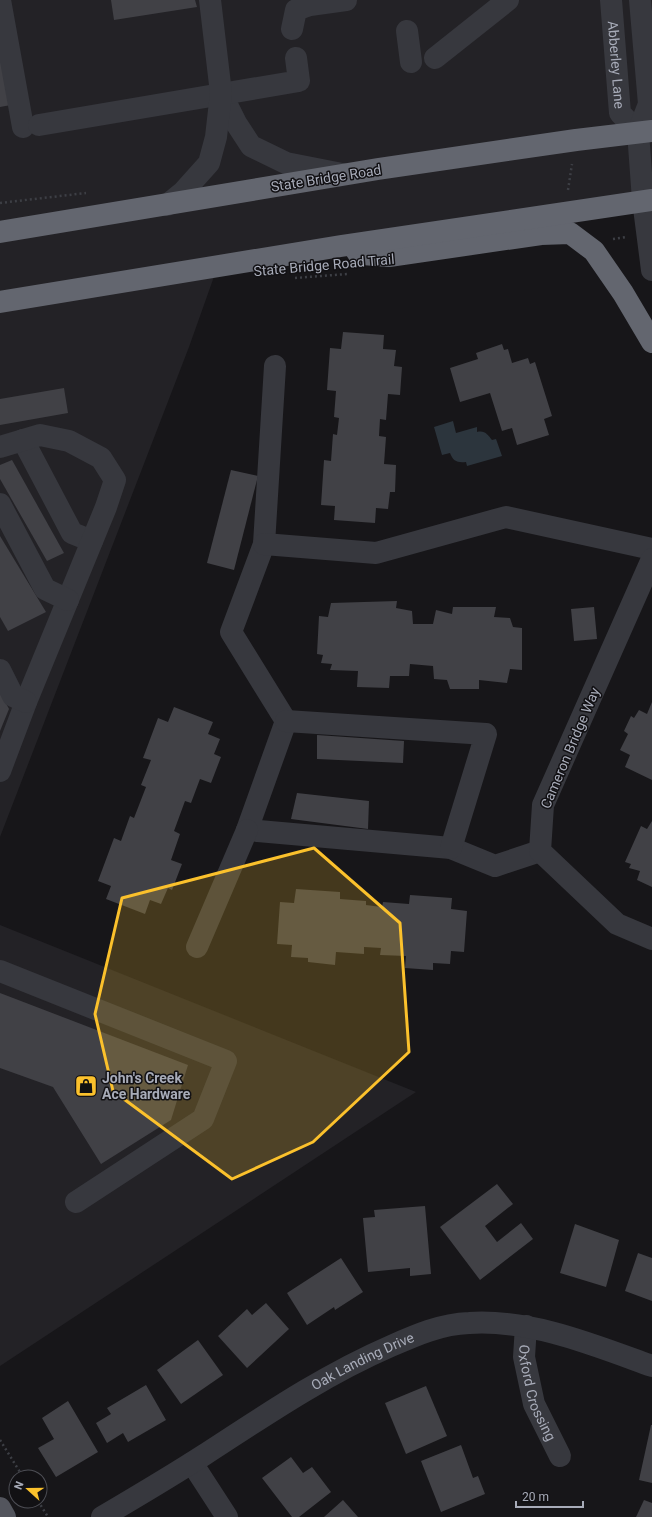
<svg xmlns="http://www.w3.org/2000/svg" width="652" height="1517" font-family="Roboto,sans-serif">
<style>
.built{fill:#232226}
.water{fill:#2c353d}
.building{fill:#414146}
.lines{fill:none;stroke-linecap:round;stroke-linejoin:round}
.path{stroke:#3d3f45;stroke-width:2.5;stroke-dasharray:2 3;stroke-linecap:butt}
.minor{stroke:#37383e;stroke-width:22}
.major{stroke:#53555d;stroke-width:22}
.highway{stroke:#63666f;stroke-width:22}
.marked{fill:#fbc12c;fill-opacity:0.2;stroke:#fbc12c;stroke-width:3;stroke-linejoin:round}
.labels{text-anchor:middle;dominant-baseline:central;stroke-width:3;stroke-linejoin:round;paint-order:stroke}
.street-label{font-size:14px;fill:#a8acb9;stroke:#121114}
.poi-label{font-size:14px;font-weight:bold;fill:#a8acb9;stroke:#121114;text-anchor:start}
</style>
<rect width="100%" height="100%" fill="#171619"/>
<g class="built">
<polygon points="0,0 652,0 652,208 221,257 189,347 0,837"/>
<polygon points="0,925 416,1092 0,1366"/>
</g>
<path class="water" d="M453,421L456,433L477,427V432C485,430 488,435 492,440L496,439L502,456L467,466L466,462C457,463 453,461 450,453L442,455L434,427Z"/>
<g class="building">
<polygon points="111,0 195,0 197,7 114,20"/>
<polygon points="0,44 11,105 0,107"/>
<polygon points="343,332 384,335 383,349 396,350 394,366 402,367 400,395 388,394 386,420 380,419 379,436 386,437 384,464 396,465 395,492 390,492 388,509 376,508 375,523 334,520 335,506 321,505 324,460 331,461 333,434 337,435 339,418 334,417 336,391 327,390 330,348 341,349"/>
<polygon points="502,344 504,350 508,349 512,363 528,358 530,364 535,362 552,416 544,419 549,435 517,445 512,428 502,431 490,393 460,402 450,368 478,359 476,353"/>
<polygon points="64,388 68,413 0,425 0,399"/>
<polygon points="12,460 64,553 47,561 0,479 0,465"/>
<polygon points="231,470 258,476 234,570 207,563"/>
<polygon points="0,536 46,612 8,631 0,617"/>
<polygon points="397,601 396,608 412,611 413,624 433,624 436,610 452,614 453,607 496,607 494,617 510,618 513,627 522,628 522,670 510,669 507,683 479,680 479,689 450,689 447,680 434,679 433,666 410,664 409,676 390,676 389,688 357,687 358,671 330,670 332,664 321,663 323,655 317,654 319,616 328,617 331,603"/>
<polygon points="594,607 597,639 574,641 571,609"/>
<polygon points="0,692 9,709 0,731"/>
<polygon points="652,702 652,780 625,767 630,755 620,750 628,734 624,731 631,716 634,718 639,710 647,714"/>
<polygon points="174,707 213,722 208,734 220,739 214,754 221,757 211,783 200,779 191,803 185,801 174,831 180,834 171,860 182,864 172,890 168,888 161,904 150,900 145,914 106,899 111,886 98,881 114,838 121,841 130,816 134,818 146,787 141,785 151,760 143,758 158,718 168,722"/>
<polygon points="317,735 404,741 403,763 317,759"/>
<polygon points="297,793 369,801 368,829 291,819"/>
<polygon points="652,821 652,887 637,880 640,871 629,868 631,864 625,862 641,826 647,829"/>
<polygon points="296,889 340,892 340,899 366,901 366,905 382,907 383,902 409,904 410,895 452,898 451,909 467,911 464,952 451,951 450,964 433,963 433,970 405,968 406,956 380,955 381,948 364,947 364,954 336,952 335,965 308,962 308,958 291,957 292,945 277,944 280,902 294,903"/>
<polygon points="0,993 188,1065 171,1120 101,1164 53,1087 0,1068"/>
<polygon points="497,1184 513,1204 485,1226 497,1242 521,1223 533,1239 480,1280 440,1227"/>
<polygon points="425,1206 431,1274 410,1276 410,1268 368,1272 363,1218 375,1217 374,1210"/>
<polygon points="575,1224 619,1240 606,1287 560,1273"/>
<polygon points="638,1253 652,1258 652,1301 625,1291"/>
<polygon points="341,1258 363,1292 335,1310 334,1307 307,1325 287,1293"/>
<polygon points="266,1303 289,1329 247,1368 218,1336 247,1309 252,1315"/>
<polygon points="198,1340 223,1375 181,1404 157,1370"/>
<polygon points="146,1385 166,1420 128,1442 123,1433 107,1443 96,1423 111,1414 107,1408"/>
<polygon points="426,1386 447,1436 406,1454 385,1403"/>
<polygon points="68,1401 98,1452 56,1477 38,1448 54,1439 42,1418"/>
<polygon points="651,1425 652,1425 652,1483 639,1480"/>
<polygon points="461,1445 473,1478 478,1476 485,1494 441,1512 421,1461"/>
<polygon points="291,1457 303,1473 312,1467 331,1492 299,1517 292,1517 262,1478"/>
<polygon points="343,1500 358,1517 324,1517"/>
<polygon points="644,1500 652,1503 652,1517 636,1517"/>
</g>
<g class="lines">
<g class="path">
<polyline points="568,190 572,164"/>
<polyline points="0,203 86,193"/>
<polyline points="613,239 626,237"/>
<polyline points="295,278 348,274"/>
<polyline points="0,1440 23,1477"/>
<polyline points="38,1501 48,1517"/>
</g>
<g class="minor">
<polyline points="0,0 23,127"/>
<path id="s1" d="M611,0L620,113L638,132"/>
<polyline points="640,0 649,104 638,132 643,200 652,270"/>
<polyline points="292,29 296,10 310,5 346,0"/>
<polyline points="407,31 411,62"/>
<polyline points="435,58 508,0"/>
<polyline points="221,93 236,123 251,146 286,163 342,174"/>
<polyline points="39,125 299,81 296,58"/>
<polyline points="167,205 183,192 209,163 216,137 221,93 210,0"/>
<polyline points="275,366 264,544 231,632 286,721 247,830 451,848 495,866 540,851"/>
<polyline points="23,440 72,533 92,541"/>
<polyline points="0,447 40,435 69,441 101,458 115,480 106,507 26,702 0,771"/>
<polyline points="0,504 45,589 68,600"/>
<polyline points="264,544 376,553 506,517 652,549"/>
<polyline points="652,559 543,805 540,851 617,924 652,939"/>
<polyline points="0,670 13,696 26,702"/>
<polyline points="286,721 486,734 451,848"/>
<polyline points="197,947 247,830"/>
<polyline points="0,971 226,1061 203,1119 76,1202"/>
<path id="s2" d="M526,1326L524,1357L534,1404L560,1456"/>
<polyline points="192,1463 227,1517"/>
<path id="s3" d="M102,1517C136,1497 170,1477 204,1455C264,1416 324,1375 391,1346C416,1335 441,1324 469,1323C532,1319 594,1345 652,1366"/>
</g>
<polyline class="major" points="0,1508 5,1517"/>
<g class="highway">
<polyline points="0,232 378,169 576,140 652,131"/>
<polyline points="357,252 362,254 389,256 541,234 570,233 594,251 623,293 652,342"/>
<polyline points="0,302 341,246 652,200"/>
</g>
</g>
<path class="marked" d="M314,848L400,923L409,1052L313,1142L232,1179L113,1091L95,1014L122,898Z"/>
<defs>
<g id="shop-square" transform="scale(1.15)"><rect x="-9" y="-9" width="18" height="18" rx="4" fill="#fbc12c" stroke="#121114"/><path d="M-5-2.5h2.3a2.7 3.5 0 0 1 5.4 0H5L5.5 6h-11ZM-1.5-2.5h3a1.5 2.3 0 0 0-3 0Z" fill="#111"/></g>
</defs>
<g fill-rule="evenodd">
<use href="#shop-square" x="86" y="1086"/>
</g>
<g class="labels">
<g class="street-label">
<text stroke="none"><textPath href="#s1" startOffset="65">Abberley Lane</textPath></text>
<text transform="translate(326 178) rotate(-9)">State Bridge Road</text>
<text transform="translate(324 265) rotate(-5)">State Bridge Road Trail</text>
<text transform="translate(570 748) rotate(-67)">Cameron Bridge Way</text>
<text stroke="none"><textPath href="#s3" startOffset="304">Oak Landing Drive</textPath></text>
<text stroke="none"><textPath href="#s2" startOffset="69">Oxford Crossing</textPath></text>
</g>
<g class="poi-label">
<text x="102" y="1078">John's Creek<tspan x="102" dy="16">Ace Hardware</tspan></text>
</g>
</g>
<g transform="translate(28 1489) rotate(291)"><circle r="19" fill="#121114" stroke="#4e4f56"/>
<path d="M0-3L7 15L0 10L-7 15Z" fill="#fbc12c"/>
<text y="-6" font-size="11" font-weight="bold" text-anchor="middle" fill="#a8acb9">N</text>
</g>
<path d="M516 1501v6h67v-6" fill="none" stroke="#a8acb9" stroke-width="2"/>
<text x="522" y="1501" font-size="12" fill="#a8acb9" stroke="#121114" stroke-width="3" paint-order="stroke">20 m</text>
</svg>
